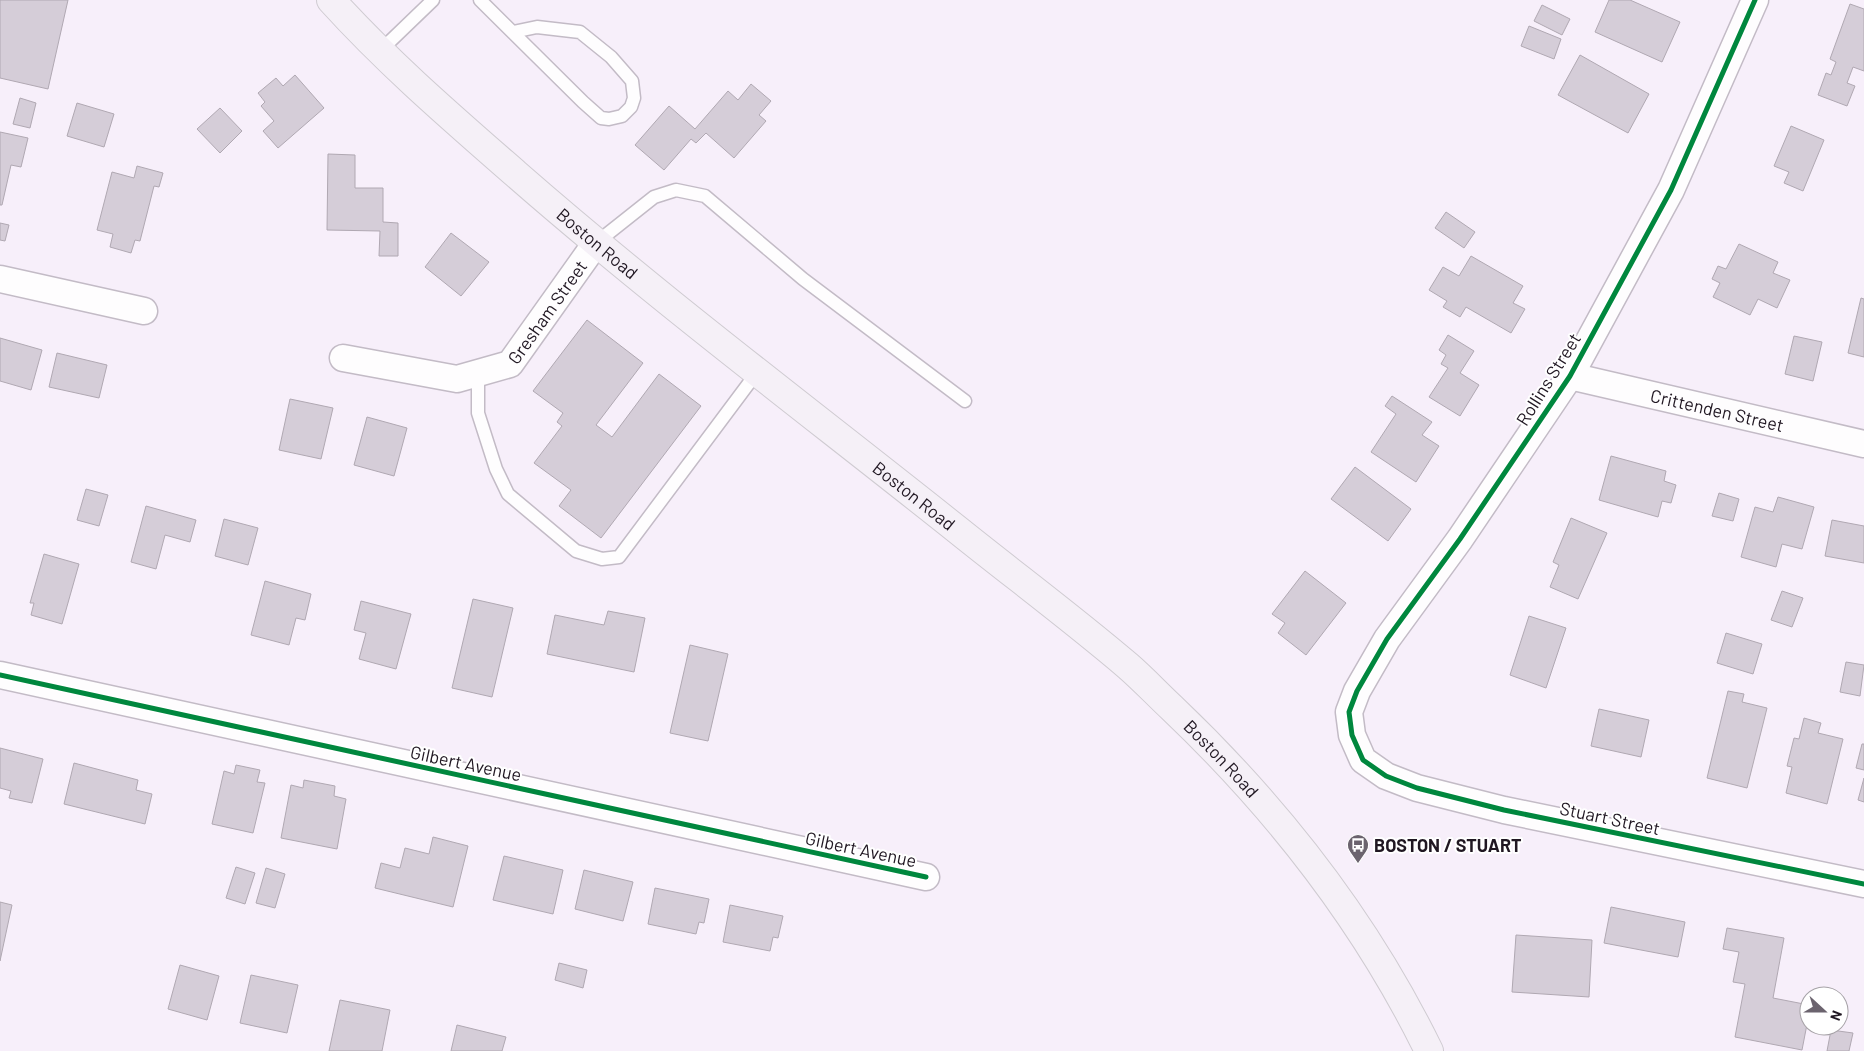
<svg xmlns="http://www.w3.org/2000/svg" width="1864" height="1051" font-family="Barlow,sans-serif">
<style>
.building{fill:#d5cdd8;stroke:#b0a8b2}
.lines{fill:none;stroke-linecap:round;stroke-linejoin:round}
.lane-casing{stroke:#c3bbc6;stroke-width:15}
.street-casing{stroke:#c3bbc6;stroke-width:29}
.primary-casing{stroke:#cfcbd1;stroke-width:30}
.lane{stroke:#fefdfe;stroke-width:12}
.street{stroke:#fefdfe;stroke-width:26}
.primary{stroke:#f5f0f7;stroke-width:28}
.cycleway-casing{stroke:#fff;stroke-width:8}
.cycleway{stroke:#00873e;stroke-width:5}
.labels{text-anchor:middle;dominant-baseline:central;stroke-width:4;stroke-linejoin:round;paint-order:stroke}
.street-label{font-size:18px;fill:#201722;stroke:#fff}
.poi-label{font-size:18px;font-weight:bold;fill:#201722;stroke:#fff;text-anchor:start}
</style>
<rect width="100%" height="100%" fill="#f7effa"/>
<g class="building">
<polygon points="0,0 68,0 48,89 0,78"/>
<polygon points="1609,0 1630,0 1680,22 1662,62 1595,32"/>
<polygon points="1850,4 1864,9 1864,71 1853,67 1847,83 1855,86 1847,106 1818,95 1826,73 1831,75 1836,62 1830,59"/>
<polygon points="1542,5 1570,19 1562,35 1534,21"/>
<polygon points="1529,26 1561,39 1554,59 1521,46"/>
<polygon points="1580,55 1649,94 1628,133 1558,95"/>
<polygon points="295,75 324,108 278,148 263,131 274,121 261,106 265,102 258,93 276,78 283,86"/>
<polygon points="751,84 771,101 759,115 766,121 734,158 706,133 696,143 691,139 664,170 635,145 669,106 695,129 728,91 738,100"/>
<polygon points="20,98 36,103 30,128 13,124"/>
<polygon points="77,103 114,114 104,147 67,136"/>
<polygon points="220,108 242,131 220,153 197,129"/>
<polygon points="1791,126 1824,140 1803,191 1784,183 1789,172 1774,166"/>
<polygon points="0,132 28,138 21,167 11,165 2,205 0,205"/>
<polygon points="328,154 355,155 355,188 383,188 383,222 398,223 398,256 379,256 380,231 327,230"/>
<polygon points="137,166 163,173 159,187 154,186 140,241 135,240 131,253 110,247 113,234 97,230 112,172 134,178"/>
<polygon points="1446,212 1475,232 1464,248 1435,228"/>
<polygon points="0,223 9,225 5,241 0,240"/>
<polygon points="451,233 489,262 461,296 425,267"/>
<polygon points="1739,244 1778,262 1773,273 1790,280 1777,308 1758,299 1750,315 1713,297 1720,283 1712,279 1718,266 1726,269"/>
<polygon points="1471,256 1523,286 1513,303 1525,309 1511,333 1466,307 1460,317 1443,307 1447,301 1429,290 1443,267 1459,276"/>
<polygon points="1861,298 1864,299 1864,357 1848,353"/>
<polygon points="587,320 643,363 596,425 612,437 659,374 701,406 601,538 559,506 571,490 534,463 562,426 557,422 563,413 533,391"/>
<polygon points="1448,335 1474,351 1460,373 1479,385 1460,416 1429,397 1448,368 1441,364 1446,355 1439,350"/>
<polygon points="1794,336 1822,342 1813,381 1785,374"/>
<polygon points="0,338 42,350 31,390 0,381"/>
<polygon points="57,353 107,365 99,398 49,387"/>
<polygon points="1392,396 1432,422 1422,435 1439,446 1416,482 1371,452 1396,414 1385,406"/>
<polygon points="290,399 333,408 321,459 279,450"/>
<polygon points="367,417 407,428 394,476 354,465"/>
<polygon points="1611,456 1666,471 1664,481 1676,485 1671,503 1662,501 1658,517 1599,500"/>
<polygon points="1355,467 1411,509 1388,541 1331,499"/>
<polygon points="86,489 108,495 99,526 77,520"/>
<polygon points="1719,493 1739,499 1733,521 1712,516"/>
<polygon points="1778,497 1814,507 1802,549 1782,544 1776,567 1741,557 1755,507 1773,512"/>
<polygon points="146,506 196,520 190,542 165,535 156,569 131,562"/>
<polygon points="1571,518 1607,533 1578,599 1550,587 1559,565 1553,562"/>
<polygon points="224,519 258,528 248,565 215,556"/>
<polygon points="1832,520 1864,526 1864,563 1825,556"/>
<polygon points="44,554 79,564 62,624 31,615 34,603 30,603"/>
<polygon points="1305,571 1346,603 1306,655 1278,633 1285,623 1272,614"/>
<polygon points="265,581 311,594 305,620 296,618 289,645 251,635"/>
<polygon points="1782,591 1803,598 1792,627 1771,620"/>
<polygon points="473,599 513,608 492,697 452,688"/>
<polygon points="361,601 411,614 396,669 359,659 366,633 354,630"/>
<polygon points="608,611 645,618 634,672 547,654 555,615 604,625"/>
<polygon points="1529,616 1566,628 1546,688 1510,675"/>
<polygon points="1726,633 1762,644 1753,674 1717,663"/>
<polygon points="690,645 728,654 708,741 670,733"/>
<polygon points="1846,662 1864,665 1860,696 1840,692"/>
<polygon points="1728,691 1744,694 1742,702 1767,708 1747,788 1707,778"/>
<polygon points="1599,709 1649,720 1641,757 1591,746"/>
<polygon points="1804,718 1821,723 1818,733 1843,739 1827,804 1786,793 1792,767 1787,766 1794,738 1799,739"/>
<polygon points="1862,744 1864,744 1864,770 1856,768"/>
<polygon points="0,748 43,759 32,803 9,798 11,791 0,788"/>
<polygon points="74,763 138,780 136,790 152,794 145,824 64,804"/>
<polygon points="236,765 260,770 257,782 265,783 253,833 212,824 224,771 234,774"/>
<polygon points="1864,778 1864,802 1858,800"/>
<polygon points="304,780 335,786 334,796 346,799 337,849 281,838 291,785 303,788"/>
<polygon points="433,837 468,846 453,907 375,888 381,863 400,868 405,848 429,854"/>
<polygon points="504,856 563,870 553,914 493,900"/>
<polygon points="236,867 255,873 245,904 226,898"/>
<polygon points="266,868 285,874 275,908 256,903"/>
<polygon points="584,870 633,882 623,921 575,909"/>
<polygon points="655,888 709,899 704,923 699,922 696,934 648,924"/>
<polygon points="0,902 12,905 0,961"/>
<polygon points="730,905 783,916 778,938 773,937 770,951 723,942"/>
<polygon points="1611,907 1685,922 1678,957 1604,943"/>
<polygon points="1727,928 1784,938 1773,998 1809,1005 1809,1014 1802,1050 1735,1037 1745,984 1733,982 1739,952 1723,949"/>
<polygon points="1516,935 1592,940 1589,997 1512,992"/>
<polygon points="559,963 587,970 583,988 555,980"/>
<polygon points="180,965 219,976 207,1020 168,1009"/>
<polygon points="251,975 298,985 287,1033 240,1023"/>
<polygon points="340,1000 390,1010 382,1051 329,1051"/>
<polygon points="457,1025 506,1037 502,1051 451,1051"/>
<polygon points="1831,1030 1853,1033 1849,1051 1827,1051"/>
</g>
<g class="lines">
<g class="lane-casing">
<g id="lane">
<polyline points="480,0 583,102 601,118 609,119 622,116 631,107 634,98 632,81 611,57 580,32 537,27 513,32"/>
<polyline points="380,51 433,0"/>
<polyline points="596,243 654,197 676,190 705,196 803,279 965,401"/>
<polyline points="478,373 478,413 496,469 508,494 576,551 602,559 619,557 758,371"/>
</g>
</g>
<g class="street-casing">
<g id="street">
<polyline points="1755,0 1671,190 1570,376 1460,539 1387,639 1357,691 1349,712 1352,735 1363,760 1386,776 1417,788 1504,810 1864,884"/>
<polyline points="0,279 144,311"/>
<path id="s1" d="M343,358L457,379L510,364L596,243"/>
<path id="s2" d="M1570,376L1864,444"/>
<polyline points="0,675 926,877"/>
</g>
</g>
<g class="primary-casing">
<g id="primary">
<path id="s3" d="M331,0C388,63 452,118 516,174C659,299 811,413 959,531C1015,576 1073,619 1128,666C1143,679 1157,694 1172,708C1276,807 1366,922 1429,1051"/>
</g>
</g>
<use href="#lane" class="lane"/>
<use href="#street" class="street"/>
<use href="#primary" class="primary"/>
<g class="cycleway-casing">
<g id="cycleway">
<polyline points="1755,0 1671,190 1570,376 1460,539 1387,639 1357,691 1349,712 1352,735 1363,760 1386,776 1417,788 1504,810 1864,884"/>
<polyline points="0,675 926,877"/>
</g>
</g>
<use href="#cycleway" class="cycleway"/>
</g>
<defs>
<g id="bus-pin" transform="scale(1.125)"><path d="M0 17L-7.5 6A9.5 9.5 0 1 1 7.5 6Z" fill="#6b636e" stroke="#fff"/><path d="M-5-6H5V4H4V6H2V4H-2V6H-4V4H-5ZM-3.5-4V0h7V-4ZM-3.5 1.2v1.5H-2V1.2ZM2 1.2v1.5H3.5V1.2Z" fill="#fff"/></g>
</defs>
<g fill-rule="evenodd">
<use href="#bus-pin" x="1358" y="845"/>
</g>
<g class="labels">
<g class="street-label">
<text stroke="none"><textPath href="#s3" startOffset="361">Boston Road</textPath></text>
<text stroke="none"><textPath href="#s1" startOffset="235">Gresham Street</textPath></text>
<text transform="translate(1548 379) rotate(-58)">Rollins Street</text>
<text stroke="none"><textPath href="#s2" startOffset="151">Crittenden Street</textPath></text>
<text stroke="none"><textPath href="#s3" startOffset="766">Boston Road</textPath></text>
<text stroke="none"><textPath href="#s3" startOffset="1171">Boston Road</textPath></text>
<text transform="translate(466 763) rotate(12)">Gilbert Avenue</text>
<text transform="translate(1610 818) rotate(12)">Stuart Street</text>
<text transform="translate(861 849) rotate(12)">Gilbert Avenue</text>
</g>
<g class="poi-label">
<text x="1374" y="845">BOSTON / STUART</text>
</g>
</g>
<g transform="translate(1824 1011) rotate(111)"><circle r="24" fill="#ffffff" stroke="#a6a2a7"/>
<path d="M0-4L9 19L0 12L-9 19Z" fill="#6b636e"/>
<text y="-8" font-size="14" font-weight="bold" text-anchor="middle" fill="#201722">N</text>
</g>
</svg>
